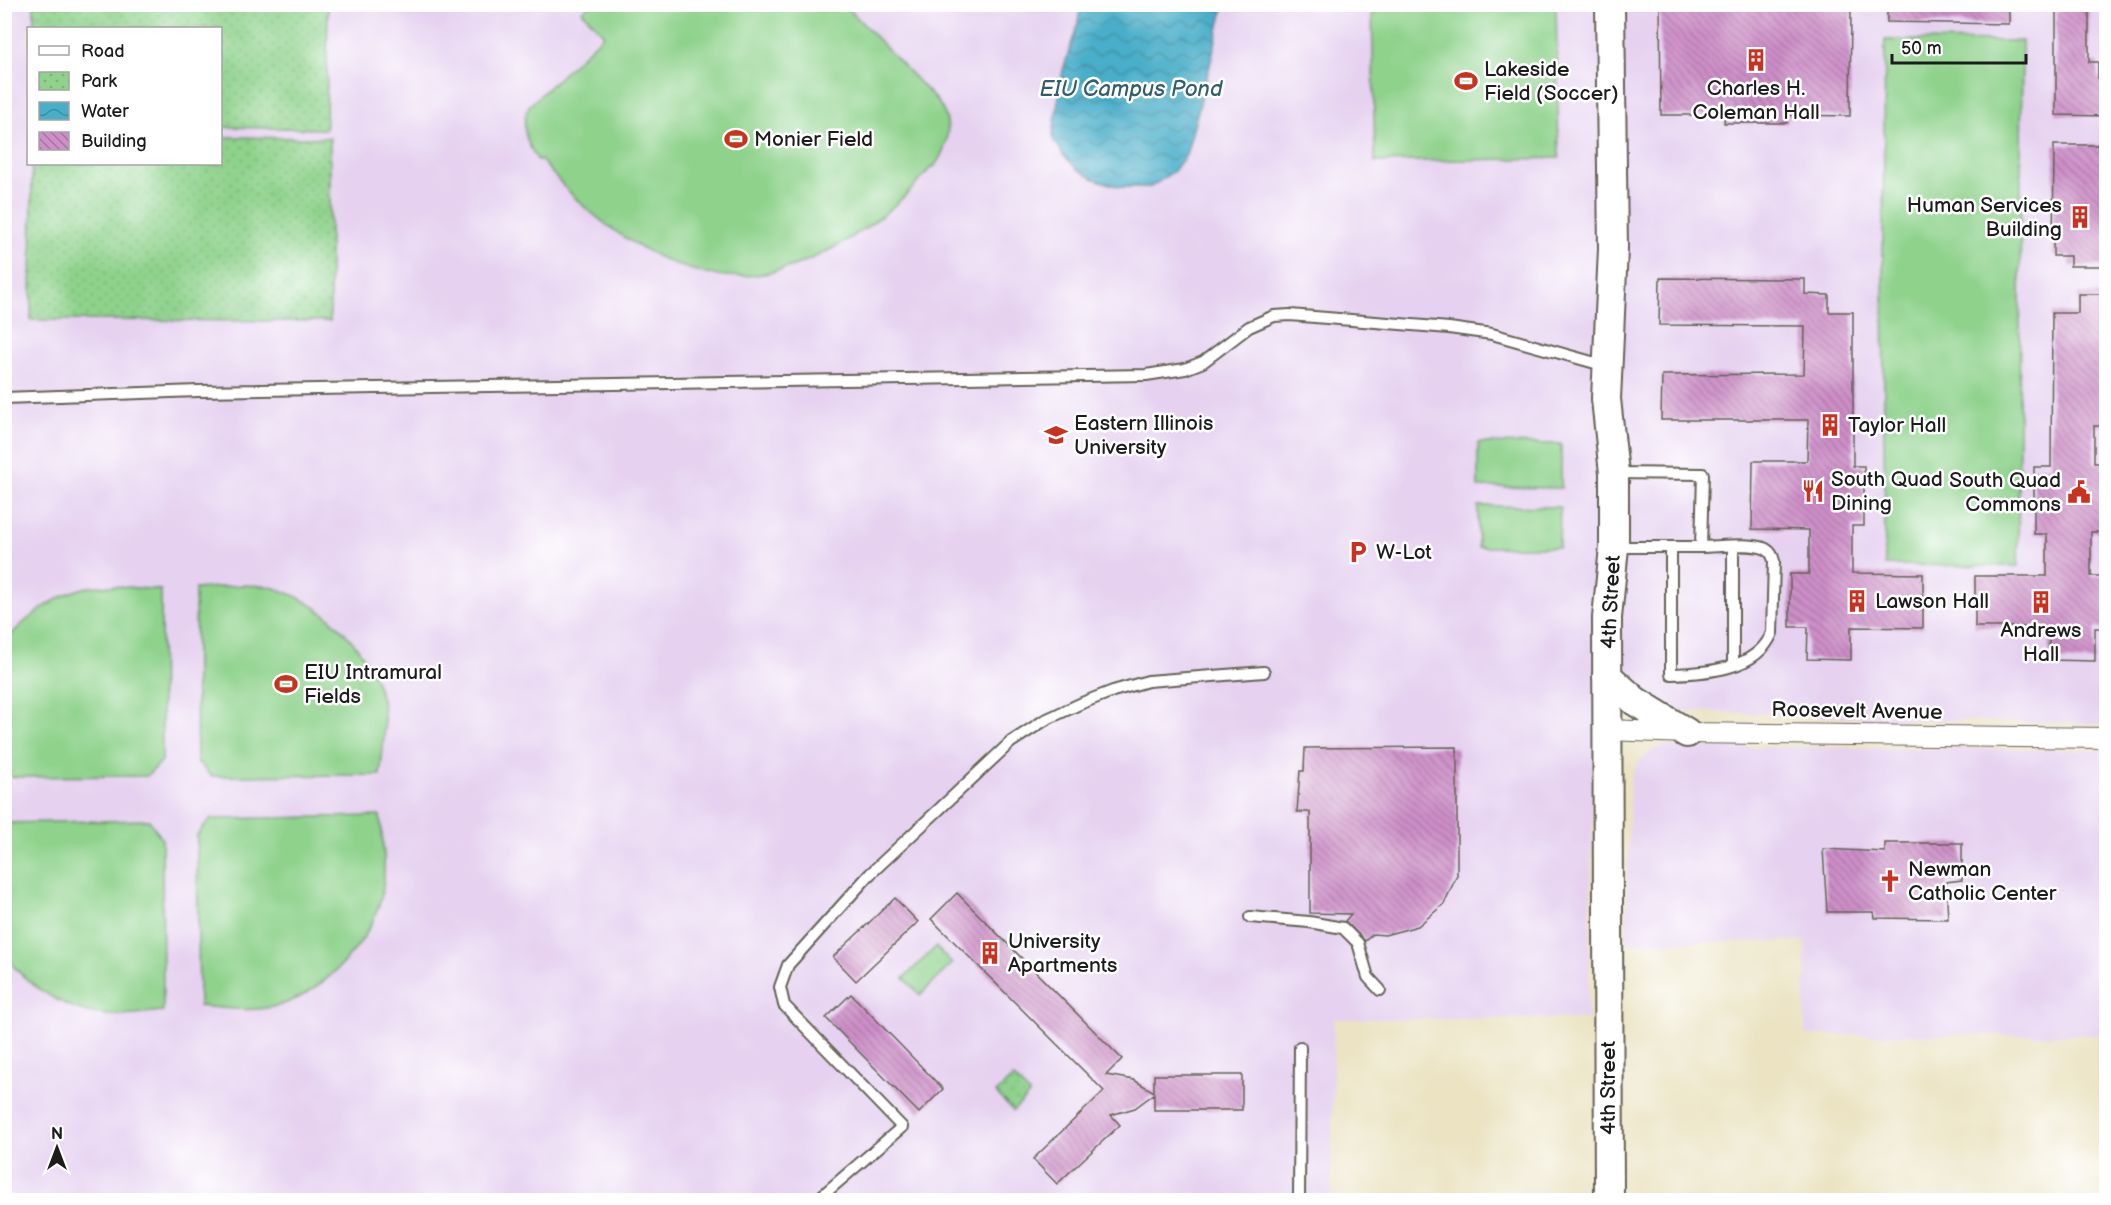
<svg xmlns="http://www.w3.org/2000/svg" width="2111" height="1205" font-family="'Balsamiq Sans',sans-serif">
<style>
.built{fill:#e6d2f0;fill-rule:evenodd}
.grass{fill:#8ed28b;stroke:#557754;stroke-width:1.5}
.park{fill:url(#park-dots);stroke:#557754;stroke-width:1.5}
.water{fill:url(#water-waves);stroke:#336572;stroke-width:1.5}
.building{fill:url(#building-back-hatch)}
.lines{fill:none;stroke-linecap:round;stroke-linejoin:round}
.lane-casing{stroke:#646256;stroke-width:14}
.street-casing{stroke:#646256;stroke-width:22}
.secondary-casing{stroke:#646256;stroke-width:32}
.lane{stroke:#fff;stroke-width:10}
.street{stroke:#fff;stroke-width:20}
.secondary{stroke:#fff;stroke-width:28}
.labels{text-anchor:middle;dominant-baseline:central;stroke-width:5;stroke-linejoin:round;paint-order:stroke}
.poi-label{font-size:21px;fill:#1c1c1c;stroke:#fff;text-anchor:start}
.street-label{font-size:21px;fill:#1c1c1c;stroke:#fff}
.water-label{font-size:22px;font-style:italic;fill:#315e6a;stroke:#fff}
</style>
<defs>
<pattern id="park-dots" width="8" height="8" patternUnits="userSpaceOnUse" patternTransform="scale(1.5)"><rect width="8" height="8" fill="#8ed28b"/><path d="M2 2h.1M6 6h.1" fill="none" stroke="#7ab477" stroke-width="1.8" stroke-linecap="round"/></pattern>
<pattern id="water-waves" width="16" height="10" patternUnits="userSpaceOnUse" patternTransform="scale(1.5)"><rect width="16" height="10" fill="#4aaec9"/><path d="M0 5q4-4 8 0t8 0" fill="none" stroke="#3d8da2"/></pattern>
<pattern id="building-back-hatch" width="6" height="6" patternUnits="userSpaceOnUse" patternTransform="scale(1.5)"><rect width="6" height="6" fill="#ce8fc8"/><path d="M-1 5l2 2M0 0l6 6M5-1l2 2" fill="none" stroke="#a674a2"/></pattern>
</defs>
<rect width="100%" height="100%" fill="#fff"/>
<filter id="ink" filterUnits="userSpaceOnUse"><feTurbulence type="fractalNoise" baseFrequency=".0167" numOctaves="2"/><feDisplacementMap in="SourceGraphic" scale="12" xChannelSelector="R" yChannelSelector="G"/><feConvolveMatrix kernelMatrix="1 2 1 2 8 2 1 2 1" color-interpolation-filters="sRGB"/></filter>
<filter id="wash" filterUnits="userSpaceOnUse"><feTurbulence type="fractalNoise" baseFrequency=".008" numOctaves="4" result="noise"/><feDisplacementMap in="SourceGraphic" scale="24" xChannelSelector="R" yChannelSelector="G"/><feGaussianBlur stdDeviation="1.35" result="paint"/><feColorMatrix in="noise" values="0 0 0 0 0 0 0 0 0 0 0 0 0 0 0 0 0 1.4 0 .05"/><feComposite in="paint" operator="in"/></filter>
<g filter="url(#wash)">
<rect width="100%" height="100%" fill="#ebe3c2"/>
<g class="built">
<path d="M5,5H2106V724L1854,718L1595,707L1588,1019H1334L1331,1200H5ZM28,28H220V164H28Z"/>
<polygon points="1665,746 2106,750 2106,1035 1805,1035 1805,941 1626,943 1630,778 1639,761 1651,751"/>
</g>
<g class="grass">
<path d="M845,5L938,102C954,124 949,146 934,167L932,166C907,198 877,222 842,243C813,260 779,274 744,276C688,280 629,245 588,210C571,195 556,178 541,160L538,161C527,144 519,126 529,106L604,35L582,11L589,5Z"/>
<polygon points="1372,5 1556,5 1559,158 1375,162"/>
<polygon points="1885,40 2022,41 2018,566 1885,565 1883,250"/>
<polygon points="1478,443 1561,444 1561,488 1478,487"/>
<polygon points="1478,506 1560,507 1559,547 1478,547"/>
<path d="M244,585C252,586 263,585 271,587C321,601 365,643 380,693C388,718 383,749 380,775L211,776L197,761L195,589Z"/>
<path d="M113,586L161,590L162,761L147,776L5,777V642C22,620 61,592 88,587C96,586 105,586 113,586Z"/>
<path d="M380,816C383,842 387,872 381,898C369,945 320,997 272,1007C248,1012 222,1008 199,1006L197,835L210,819Z"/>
<path d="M149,820L162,839L163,1011C139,1013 112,1018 88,1012C58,1005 22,981 5,955V823Z"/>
<polygon points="936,947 952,964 920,995 904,978"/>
</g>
<g class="park">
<polygon points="34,5 328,5 326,129 221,127 220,28 34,28"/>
<polygon points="221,137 330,138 330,321 31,320 32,164 220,164"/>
<polygon points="1013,1077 1030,1094 1013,1111 996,1093"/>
</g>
<polygon class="water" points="1080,5 1224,5 1207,78 1186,155 1174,171 1151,187 1120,187 1094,179 1077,169 1063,155 1059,147 1054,142 1053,134 1063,70 1078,23"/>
<g id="blocks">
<g class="building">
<polygon points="1660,4 1851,4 1850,116 1788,115 1787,123 1724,123 1725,115 1661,115"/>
<polygon points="1887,4 2009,4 2009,24 1887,22"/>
<polygon points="2056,4 2089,4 2089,62 2098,62 2098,78 2106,79 2106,116 2056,115"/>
<polygon points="2054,145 2106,145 2106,266 2070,266 2070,256 2053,256"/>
<polygon points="1660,278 1805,279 1805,294 1829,295 1829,312 1853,312 1853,466 1864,466 1864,526 1852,526 1852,573 1923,574 1923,628 1851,627 1851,660 1807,659 1808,627 1790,627 1790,574 1809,574 1809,530 1752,529 1753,461 1807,461 1808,420 1661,420 1662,375 1804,374 1805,326 1659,325"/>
<polygon points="2078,294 2106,294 2106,330 2104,330 2106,426 2094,426 2094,463 2106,463 2106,532 2091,532 2091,576 2106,576 2106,628 2095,628 2095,661 2049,660 2049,627 1975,627 1975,576 2047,576 2047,534 2034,534 2034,467 2051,467 2052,313 2078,313"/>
<polygon points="1457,747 1457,875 1444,904 1418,926 1385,935 1373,934 1365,941 1345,921 1351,914 1310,913 1310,812 1297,812 1300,771 1304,771 1305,748"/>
<polygon points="1885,843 1962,843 1962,880 1946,882 1948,919 1875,918 1874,912 1827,912 1823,849 1885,852"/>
<polygon points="957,893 1122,1059 1106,1075 1134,1080 1154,1092 1154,1075 1242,1075 1242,1110 1154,1110 1154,1094 1135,1108 1111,1115 1120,1125 1057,1184 1033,1159 1104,1091 931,919"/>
<polygon points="895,898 918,922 856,981 833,957"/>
<polygon points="851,994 943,1089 919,1113 826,1018"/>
</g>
</g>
</g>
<g filter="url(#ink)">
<use href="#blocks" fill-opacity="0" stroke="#646256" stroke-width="1.5"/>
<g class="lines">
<g class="lane-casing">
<g id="lane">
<polyline points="4,398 198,391 1146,375 1185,369 1203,362 1249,327 1274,316 1290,315 1449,328 1492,334 1606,366"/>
<polyline points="1614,547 1701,547 1703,474 1614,473"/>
<path d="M1671,547V674C1706,673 1757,670 1772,633L1774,561C1773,556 1771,552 1766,549C1752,542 1717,547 1701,547"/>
<polyline points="1733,547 1733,665"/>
<polyline points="1250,917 1309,922 1343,928 1358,943 1368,977 1380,990"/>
<polyline points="817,1200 902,1127 784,1005 780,987 788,965 870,874 1011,742 1045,720 1082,703 1113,691 1148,681 1264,672"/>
<polyline points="1299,1200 1300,1047"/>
</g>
</g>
<g class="street-casing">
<polyline id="street" points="1607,730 1687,733 2106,738"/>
</g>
<g class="secondary-casing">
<g id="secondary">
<polyline points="1607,676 1635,701 1687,733"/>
<polyline points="1609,1200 1607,618 1614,547 1614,473 1606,399 1613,249 1610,4"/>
</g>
</g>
<use href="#lane" class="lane"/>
<use href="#street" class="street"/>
<use href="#secondary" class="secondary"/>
</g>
</g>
<defs>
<g id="building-bare" transform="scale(1.8)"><path d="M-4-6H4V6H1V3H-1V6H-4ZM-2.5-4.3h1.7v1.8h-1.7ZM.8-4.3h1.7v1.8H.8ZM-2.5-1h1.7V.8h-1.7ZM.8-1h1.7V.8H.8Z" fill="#c8321e" stroke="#fff" stroke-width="2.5" paint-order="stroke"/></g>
<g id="stadium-bare" transform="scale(1.8)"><path d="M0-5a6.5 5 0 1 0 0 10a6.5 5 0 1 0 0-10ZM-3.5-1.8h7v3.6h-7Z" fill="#c8321e" stroke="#fff" stroke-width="2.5" paint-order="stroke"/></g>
<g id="university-bare" transform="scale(1.8)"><path d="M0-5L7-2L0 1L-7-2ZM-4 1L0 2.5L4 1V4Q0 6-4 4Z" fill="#c8321e" stroke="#fff" stroke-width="2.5" paint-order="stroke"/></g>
<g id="restaurant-bare" transform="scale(1.8)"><path d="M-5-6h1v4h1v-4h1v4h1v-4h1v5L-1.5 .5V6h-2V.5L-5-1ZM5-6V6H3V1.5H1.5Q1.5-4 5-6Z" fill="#c8321e" stroke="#fff" stroke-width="2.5" paint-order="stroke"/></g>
<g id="civic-bare" transform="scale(1.8)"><path d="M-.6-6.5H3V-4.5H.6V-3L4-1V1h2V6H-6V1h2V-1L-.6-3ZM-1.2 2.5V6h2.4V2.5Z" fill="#c8321e" stroke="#fff" stroke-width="2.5" paint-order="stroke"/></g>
<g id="parking-bare" transform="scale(1.8)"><path d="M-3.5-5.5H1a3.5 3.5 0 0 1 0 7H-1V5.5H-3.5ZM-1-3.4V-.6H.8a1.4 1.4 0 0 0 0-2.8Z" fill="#c8321e" stroke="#fff" stroke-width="2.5" paint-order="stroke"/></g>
<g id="church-bare" transform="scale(1.8)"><path d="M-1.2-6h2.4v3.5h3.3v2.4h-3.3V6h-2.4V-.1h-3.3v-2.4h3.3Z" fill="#c8321e" stroke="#fff" stroke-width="2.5" paint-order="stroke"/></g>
</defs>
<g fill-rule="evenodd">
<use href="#building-bare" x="1756" y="60"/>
<use href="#stadium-bare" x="1466" y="81"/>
<use href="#stadium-bare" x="736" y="139"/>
<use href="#building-bare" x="2080" y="217"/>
<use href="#building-bare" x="1830" y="425"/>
<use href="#university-bare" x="1056" y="435"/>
<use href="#restaurant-bare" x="1813" y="491"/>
<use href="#civic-bare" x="2079" y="492"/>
<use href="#parking-bare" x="1358" y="552"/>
<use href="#building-bare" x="1857" y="601"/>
<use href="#building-bare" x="2041" y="602"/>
<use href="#stadium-bare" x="286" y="684"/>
<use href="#church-bare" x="1890" y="881"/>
<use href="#building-bare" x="990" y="953"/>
</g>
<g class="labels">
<g class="poi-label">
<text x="1484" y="69">Lakeside<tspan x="1484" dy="24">Field (Soccer)</tspan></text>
<text x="1756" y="88" text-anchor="middle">Charles H.<tspan x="1756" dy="24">Coleman Hall</tspan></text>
<text x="754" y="139">Monier Field</text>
<text x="2062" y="205" text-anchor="end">Human Services<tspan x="2062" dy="24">Building</tspan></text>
<text x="1074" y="423">Eastern Illinois<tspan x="1074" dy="24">University</tspan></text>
<text x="1848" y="425">Taylor Hall</text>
<text x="1831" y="479">South Quad<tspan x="1831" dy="24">Dining</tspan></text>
<text x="2061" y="480" text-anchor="end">South Quad<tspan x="2061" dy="24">Commons</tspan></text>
<text x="1376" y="552">W-Lot</text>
<text x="1875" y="601">Lawson Hall</text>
<text x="2041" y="630" text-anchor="middle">Andrews<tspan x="2041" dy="24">Hall</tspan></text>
<text x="304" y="672">EIU Intramural<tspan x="304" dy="24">Fields</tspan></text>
<text x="1908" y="869">Newman<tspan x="1908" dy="24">Catholic Center</tspan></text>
<text x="1008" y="941">University<tspan x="1008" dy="24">Apartments</tspan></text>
</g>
<g class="street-label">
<text transform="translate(1611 602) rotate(-87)">4th Street</text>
<text transform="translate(1857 711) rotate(1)">Roosevelt Avenue</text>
<text transform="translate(1608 1088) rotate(-90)">4th Street</text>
</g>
<g class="water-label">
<text x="1131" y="89">EIU Campus Pond</text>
</g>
</g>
<rect width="2111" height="1205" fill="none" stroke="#fff" stroke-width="24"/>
<rect x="27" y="27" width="195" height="138" fill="#ffffff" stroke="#a4a4a4" stroke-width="1.5"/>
<rect x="39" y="46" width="30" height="9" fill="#ffffff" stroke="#a4a4a4" stroke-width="1.5"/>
<text x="81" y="57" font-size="18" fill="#1c1c1c">Road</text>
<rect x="39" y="72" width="30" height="18" fill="url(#park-dots)" stroke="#a4a4a4" stroke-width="1.5"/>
<text x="81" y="87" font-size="18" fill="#1c1c1c">Park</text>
<rect x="39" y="102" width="30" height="18" fill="url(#water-waves)" stroke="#a4a4a4" stroke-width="1.5"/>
<text x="81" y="117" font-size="18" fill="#1c1c1c">Water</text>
<rect x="39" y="132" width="30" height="18" fill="url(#building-back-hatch)" stroke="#a4a4a4" stroke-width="1.5"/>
<text x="81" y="147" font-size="18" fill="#1c1c1c">Building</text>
<g transform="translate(57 1148)" stroke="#ffffff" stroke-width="4.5" paint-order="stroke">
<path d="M0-4.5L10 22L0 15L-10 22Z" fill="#1c1c1c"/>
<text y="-9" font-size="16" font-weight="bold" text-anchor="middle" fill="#1c1c1c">N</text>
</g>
<path d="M1892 54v9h134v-9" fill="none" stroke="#1c1c1c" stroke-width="3"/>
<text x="1901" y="54" font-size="18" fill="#1c1c1c" stroke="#ffffff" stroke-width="4.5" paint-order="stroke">50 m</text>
</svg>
